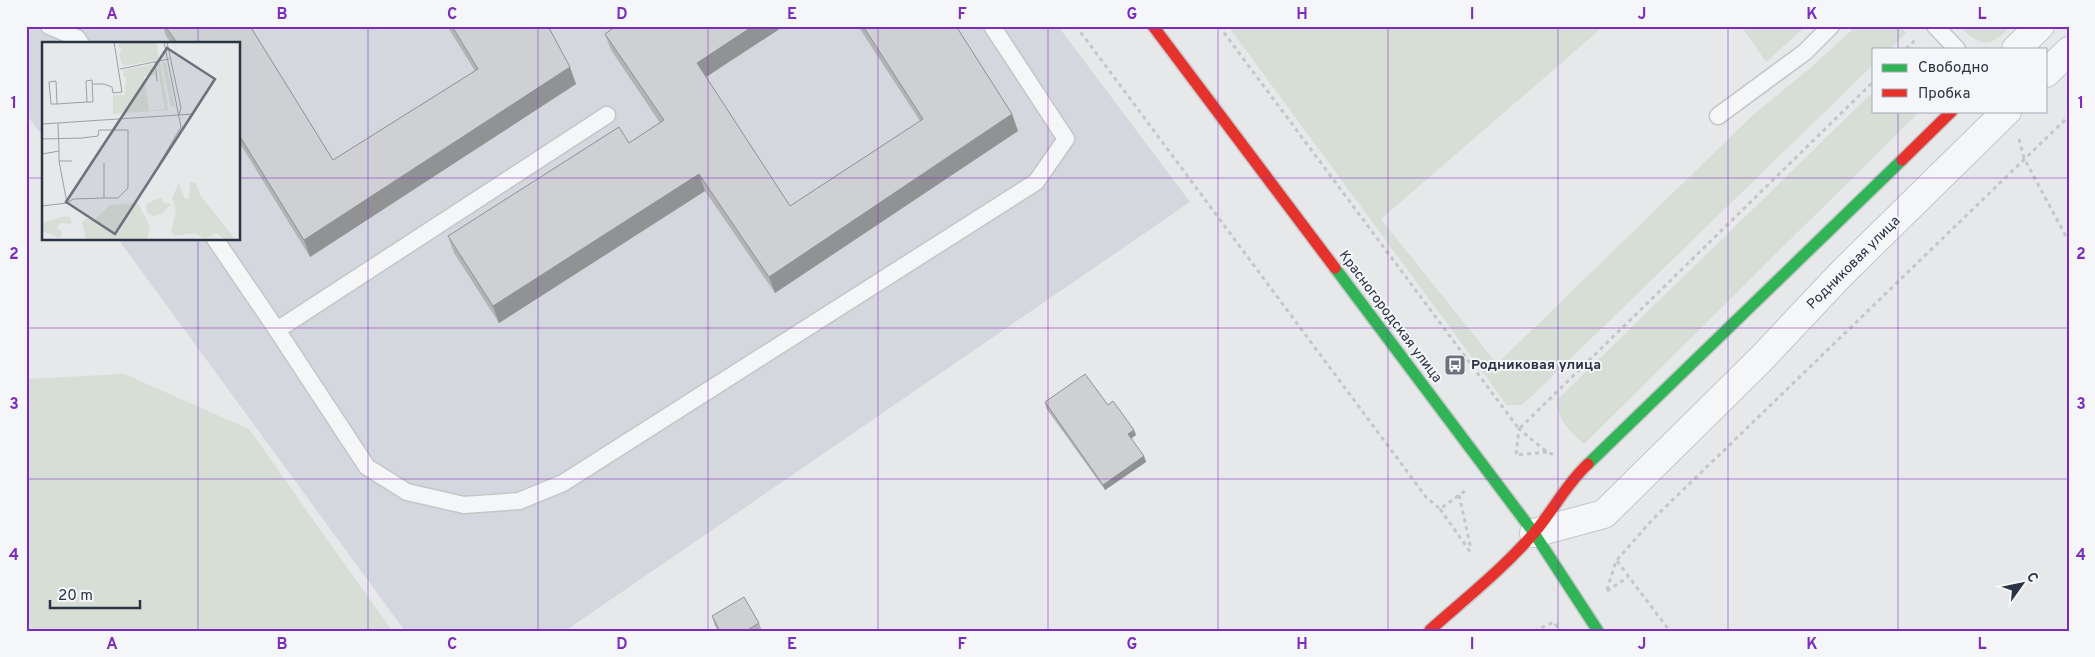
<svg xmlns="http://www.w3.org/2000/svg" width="2095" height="657" font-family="Overpass,sans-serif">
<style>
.built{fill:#d4d7dd}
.green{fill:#d6ded6}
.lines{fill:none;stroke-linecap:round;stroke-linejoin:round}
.lane-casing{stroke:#c4c6c8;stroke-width:19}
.street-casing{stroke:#c4c6c8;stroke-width:30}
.fast-casing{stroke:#c4c6c8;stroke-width:14}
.jam-casing{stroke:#c4c6c8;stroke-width:14}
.path{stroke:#c5c6ca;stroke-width:3;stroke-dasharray:4 4;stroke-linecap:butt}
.lane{stroke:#f5f6f7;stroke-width:16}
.street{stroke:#f5f6f7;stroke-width:28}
.fast{stroke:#30b455;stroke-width:11}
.jam{stroke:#e5322d;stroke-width:11}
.wall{fill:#b1b3b5}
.shaded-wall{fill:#909294}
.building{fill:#ced0d3;stroke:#909294}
.grid{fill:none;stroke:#7b2cbf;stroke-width:1;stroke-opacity:0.55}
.labels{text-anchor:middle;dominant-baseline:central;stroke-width:4;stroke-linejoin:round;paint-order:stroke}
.street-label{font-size:14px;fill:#2b3445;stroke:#f4f6f9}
.poi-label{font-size:14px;font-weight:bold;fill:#2b3445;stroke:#f4f6f9;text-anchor:start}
.inset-road{fill:none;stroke:#9ba0a8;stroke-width:1}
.view{fill:#6c737f;fill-opacity:0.15;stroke:#6c737f;stroke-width:2.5}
.inset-edge{fill:none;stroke:#2b3445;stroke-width:2.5}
.neatline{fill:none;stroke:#7b2cbf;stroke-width:2}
.grid-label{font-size:16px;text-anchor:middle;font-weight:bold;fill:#7b2cbf}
</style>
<rect width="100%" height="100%" fill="#e6e8ea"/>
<polygon class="built" points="26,26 1058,26 1190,202 565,631 405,631 118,239 239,239 239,44 44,44 44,138 26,114"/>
<g class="green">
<polygon points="1228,26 1604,26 1381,219 1497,364 1752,116 1815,64 1856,26 1900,26 1906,33 1890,49 1874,49 1874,64 1531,397 1521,405 1507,405"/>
<polygon points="1741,26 1806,26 1766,62"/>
<path d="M1959,26H2012C1988,49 1982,47 1959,26Z"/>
<path d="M1874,91V111H1920L1584,444C1569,429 1558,422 1557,400Z"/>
<polygon points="124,374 249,429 392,631 26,631 26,379"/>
</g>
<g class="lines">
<g class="lane-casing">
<g id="lane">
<polyline points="49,26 77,38 81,44"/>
<polyline points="1935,26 1957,49"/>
<polyline points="1718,116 1805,52 1831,26"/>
<polyline points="215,239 277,330 607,115"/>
<polyline points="277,330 367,467 407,492 464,505 519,501 563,483 1036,182 1066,139 992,26"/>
</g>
</g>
<g class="street-casing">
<g id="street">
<polyline points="2016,49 2040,26"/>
<polyline points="2046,73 2069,51"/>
<polyline points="1534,533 1604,514 1761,359 1842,273 2007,111"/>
</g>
</g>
<g class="fast-casing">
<g id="fast">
<polyline points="1335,268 1534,533 1598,631"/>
<polyline points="1588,464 1902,160"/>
</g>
</g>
<g class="jam-casing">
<g id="jam">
<polyline points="1153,26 1335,268"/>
<polyline points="1902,160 1952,111"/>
<path d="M1430,630C1465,599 1503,569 1534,533C1553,511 1566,484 1588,464"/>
</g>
</g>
<g class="path">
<polyline points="1076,26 1426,497 1440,509 1466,490"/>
<polyline points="1219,26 1519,429 1874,81"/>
<polyline points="1906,49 1916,39"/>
<polyline points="2019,139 2024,158 2069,242"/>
<polyline points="1547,452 1516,455 1519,429 1547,452 1555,455"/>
<polyline points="1459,495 1471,549"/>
<polyline points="1440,509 1471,553"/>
<polyline points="1617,561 1669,630"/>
<polyline points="1607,590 1616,561 1652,520 2069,116"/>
<polyline points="1607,591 1628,577"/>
<polyline points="1534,631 1554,622 1560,631"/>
</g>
<use href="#lane" class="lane"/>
<use href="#street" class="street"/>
<use href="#fast" class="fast"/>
<use href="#jam" class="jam"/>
</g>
<g class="wall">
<polygon points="163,26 250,26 333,160 475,71 447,26 548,26 576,84 310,257 239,142 239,44 172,44 166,36"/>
<polygon points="616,26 784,26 706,77 790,206 920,121 858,26 956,26 1012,114 1018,131 775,293 705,191 499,323 454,253 448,236 629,143 660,123 611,50 605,34"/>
<polygon points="1045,402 1134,430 1136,435 1131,439 1144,456 1146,462 1105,490 1046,408"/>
<polygon points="712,616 759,623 762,631 718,631 715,626"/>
</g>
<g class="shaded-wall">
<polygon points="753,26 784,26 703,79 697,63"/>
<polygon points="570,67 576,84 310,257 304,240"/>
<polygon points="1012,114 1018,131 775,293 769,277"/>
<polygon points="699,174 705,191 499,323 493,306"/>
<polygon points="1134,430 1136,435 1130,439 1128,434"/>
<polygon points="1144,456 1146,462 1105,490 1103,485"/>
</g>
<g class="building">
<polygon points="165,26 250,26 333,160 478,69 452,26 548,26 570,67 304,240 239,135 239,44 178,44"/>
<polygon points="616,26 753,26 697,63 790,206 923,119 863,26 956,26 1012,114 769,277 699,174 493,306 448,236 619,127 629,143 664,120 605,34"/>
<polygon points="1085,374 1108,405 1113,401 1134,430 1128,434 1144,456 1103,485 1045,402"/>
<polygon points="744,597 759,623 746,631 720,631 712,616"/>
</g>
<path class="grid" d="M198,26V44M368,26V631M538,26V631M708,26V631M878,26V631M1048,26V631M1218,26V631M1388,26V631M1558,26V631M1728,26V631M1898,26V49M1898,111V631M26,178H44M239,178H2069M198,239V631M26,328H2069M26,479H2069"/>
<defs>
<g id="bus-square" transform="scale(1.125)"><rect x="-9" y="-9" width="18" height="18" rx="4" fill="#6c737f" stroke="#f4f6f9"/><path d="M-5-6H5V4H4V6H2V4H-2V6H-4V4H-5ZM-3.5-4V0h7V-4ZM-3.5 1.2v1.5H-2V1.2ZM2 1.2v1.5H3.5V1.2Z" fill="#fff"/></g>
</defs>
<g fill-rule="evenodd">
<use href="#bus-square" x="1455" y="365"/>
</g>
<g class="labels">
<g class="street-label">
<text transform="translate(1854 263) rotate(-45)">Родниковая улица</text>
<text transform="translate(1390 317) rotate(53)">Красногородская улица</text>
</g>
<g class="poi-label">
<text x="1471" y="365">Родниковая улица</text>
</g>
</g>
<g transform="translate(42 42)">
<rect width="198" height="198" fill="#e6e8ea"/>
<path d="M78,0H114L117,18L80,24L77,12L80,8L76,4ZM120,20L124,21L133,65L129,64ZM118,21L126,68L71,72V53H83L84,35L81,34V28L111,22L114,33L102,34L107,69L123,67L115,23ZM148,140L154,141L158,153L193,197H183L174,191L163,197L153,191L132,194L129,189L134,169L130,155L137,142L143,157L147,156ZM119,155L122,161L129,162L120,172L111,174L105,170L104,162ZM96,161L108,185L105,197H44L40,181L43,177H53L68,163ZM23,174L28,175L30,182L19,181L15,185L20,191L18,196L0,189V181Z" fill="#d6ded6"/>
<path class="inset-road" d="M125,0L139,66L137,73M113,20L115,39M78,27L127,17M14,39L15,62H9L7,40ZM51,42H62L70,45L71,51L80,50L72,0M15,62L29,61L45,60H51L50,38L44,39L45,60M0,82L152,72M0,97L40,96L56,94L57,88H86V146L76,156H62M17,109V119H30M0,112L17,109L16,81M112,131L139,85L122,0M25,161L31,157L62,156V121M0,164L25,161L17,119"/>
<path class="view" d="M125,6L173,37L73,192L24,160Z"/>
<rect width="198" height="198" class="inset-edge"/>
</g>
<rect width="2095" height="657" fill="none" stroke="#f4f6f9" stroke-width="55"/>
<rect x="1872" y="48" width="175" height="65" fill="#f4f6f9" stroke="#a4a8b1"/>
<rect x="1882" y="64" width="25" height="8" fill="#30b455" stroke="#a4a8b1"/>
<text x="1918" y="72" font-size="15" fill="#2b3445">Свободно</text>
<rect x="1882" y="89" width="25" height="8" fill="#e5322d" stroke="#a4a8b1"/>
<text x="1918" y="98" font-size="15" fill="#2b3445">Пробка</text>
<g transform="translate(2022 584) rotate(57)" stroke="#f4f6f9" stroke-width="4" paint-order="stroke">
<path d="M0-4L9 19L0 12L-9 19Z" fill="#2b3445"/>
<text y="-8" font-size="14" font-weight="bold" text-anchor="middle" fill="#2b3445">С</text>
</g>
<path d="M50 600v8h90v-8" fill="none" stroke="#2b3445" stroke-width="2.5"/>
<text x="58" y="600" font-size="15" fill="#2b3445" stroke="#f4f6f9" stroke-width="4" paint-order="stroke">20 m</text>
<rect x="28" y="28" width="2040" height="602" class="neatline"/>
<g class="grid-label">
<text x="112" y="19">A</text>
<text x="282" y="19">B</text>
<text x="452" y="19">C</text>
<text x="622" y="19">D</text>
<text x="792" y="19">E</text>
<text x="962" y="19">F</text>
<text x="1132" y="19">G</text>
<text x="1302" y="19">H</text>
<text x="1472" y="19">I</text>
<text x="1642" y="19">J</text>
<text x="1812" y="19">K</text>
<text x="1982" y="19">L</text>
<text x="14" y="108">1</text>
<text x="2081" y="108">1</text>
<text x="14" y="259">2</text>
<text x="2081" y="259">2</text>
<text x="14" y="409">3</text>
<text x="2081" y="409">3</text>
<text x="14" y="560">4</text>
<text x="2081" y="560">4</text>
<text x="112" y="649">A</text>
<text x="282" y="649">B</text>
<text x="452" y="649">C</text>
<text x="622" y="649">D</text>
<text x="792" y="649">E</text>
<text x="962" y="649">F</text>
<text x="1132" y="649">G</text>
<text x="1302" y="649">H</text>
<text x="1472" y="649">I</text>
<text x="1642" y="649">J</text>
<text x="1812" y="649">K</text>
<text x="1982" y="649">L</text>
</g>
</svg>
